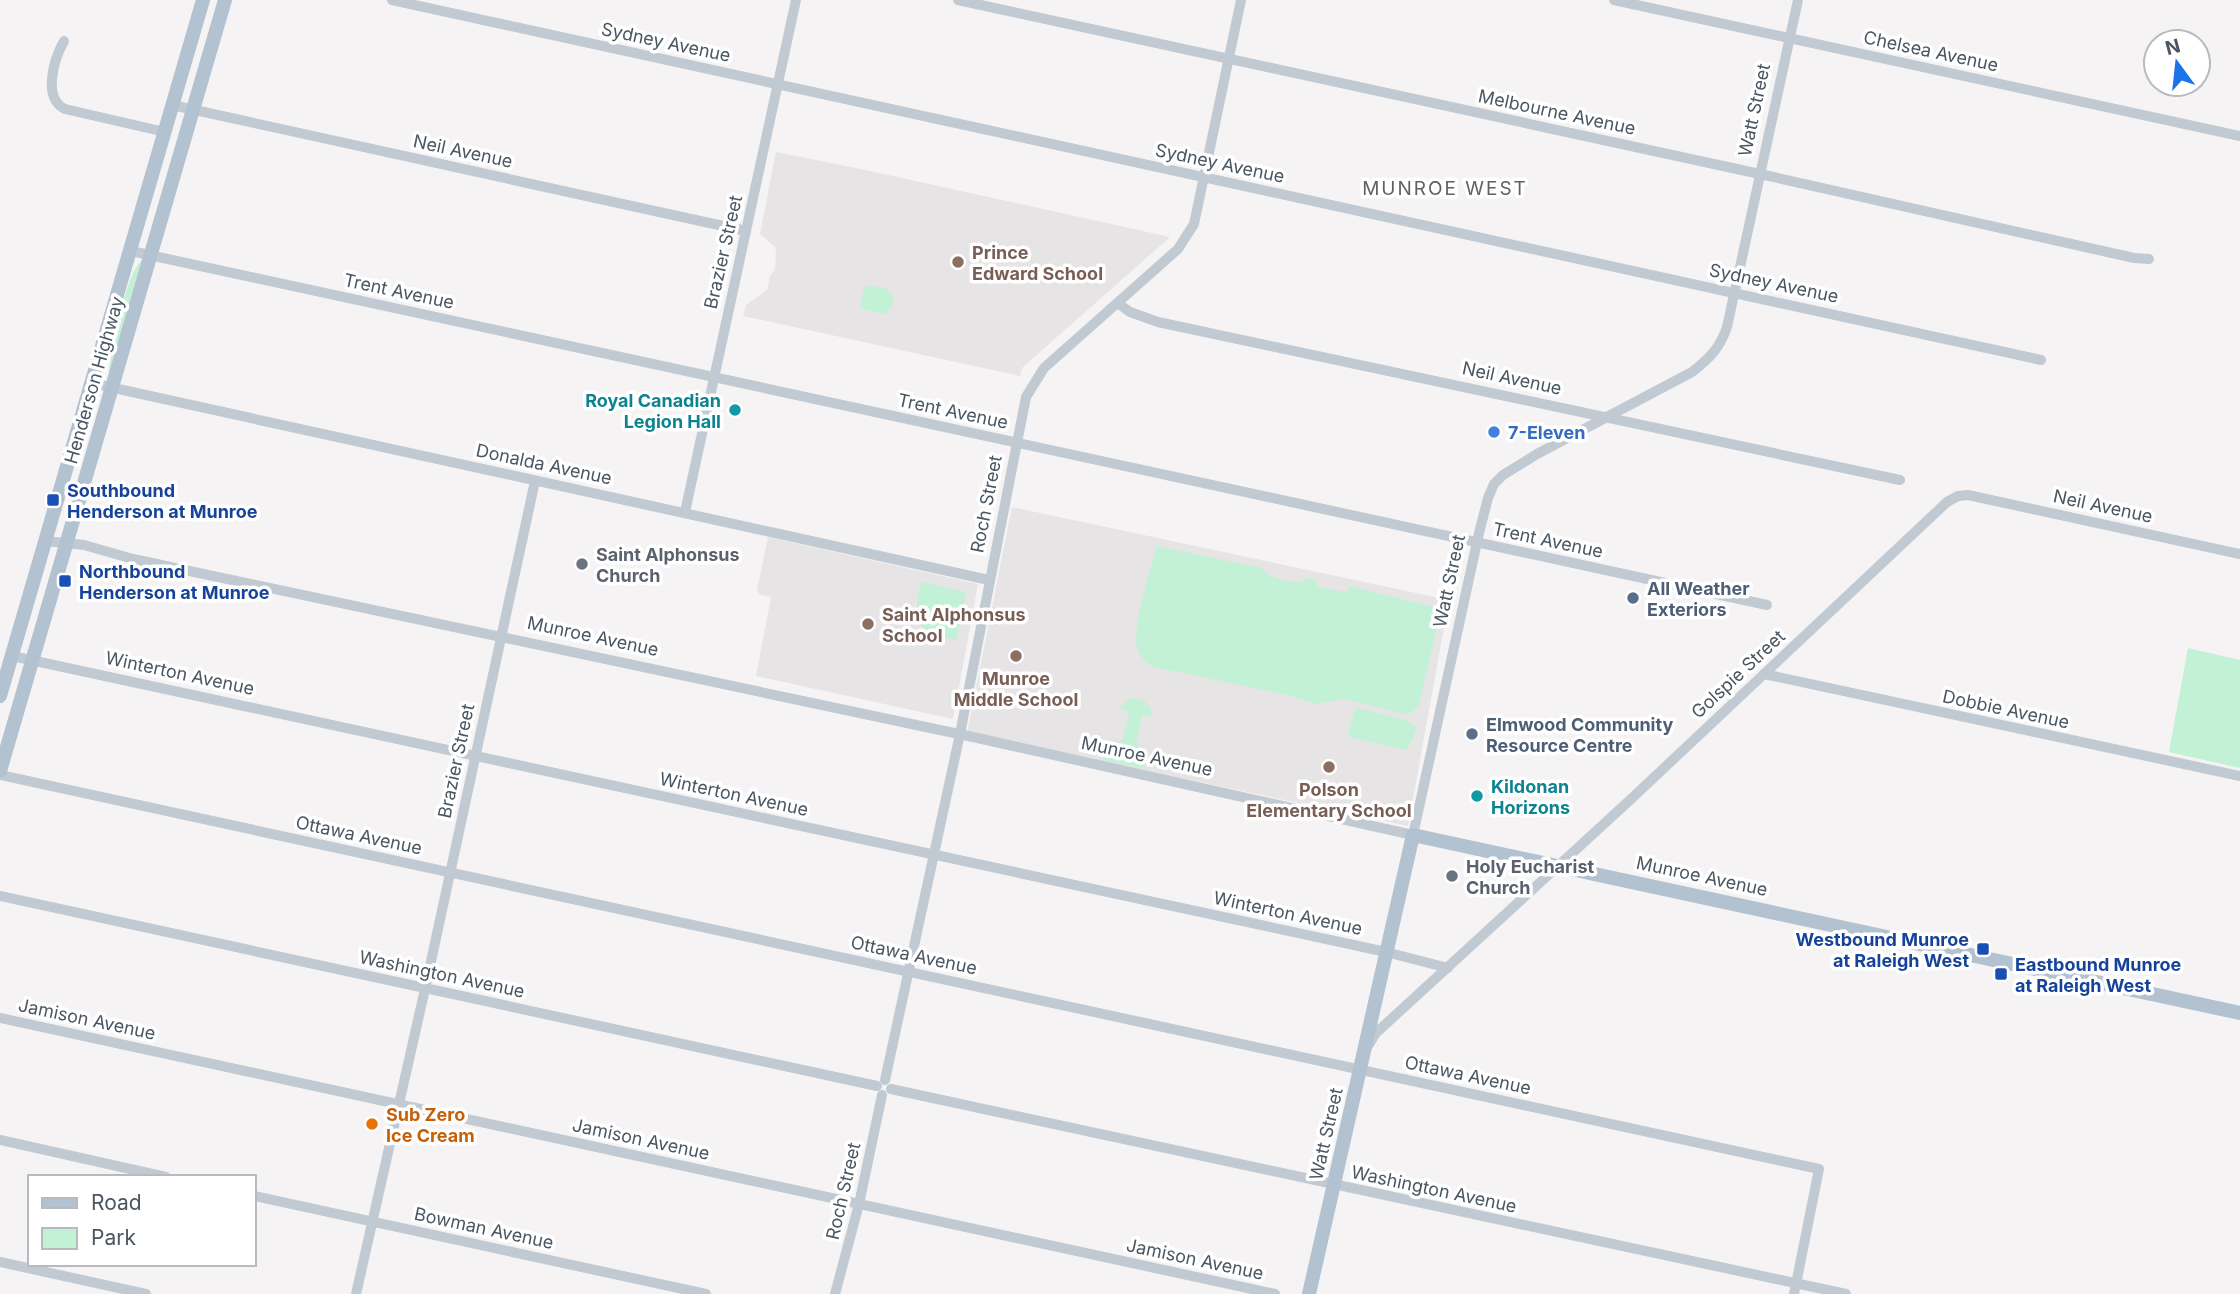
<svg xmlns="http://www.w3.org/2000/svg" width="2240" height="1294" font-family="Inter,sans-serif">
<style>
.education{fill:#e6e4e5}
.green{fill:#c3f1d5}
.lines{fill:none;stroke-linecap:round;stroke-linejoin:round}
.minor{stroke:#c1cad2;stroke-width:10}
.major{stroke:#b3c2d1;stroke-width:14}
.education-dot{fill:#8d6e63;stroke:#fff;stroke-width:2.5}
.culture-dot{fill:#0f9aa8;stroke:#fff;stroke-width:2.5}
.shop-dot{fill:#3f7fe0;stroke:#fff;stroke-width:2.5}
.transit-dot{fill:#1a4fb4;stroke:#fff;stroke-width:2.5}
.worship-dot{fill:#6b7280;stroke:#fff;stroke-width:2.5}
.service-dot{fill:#5c6f8a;stroke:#fff;stroke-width:2.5}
.food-dot{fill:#e8710a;stroke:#fff;stroke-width:2.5}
.labels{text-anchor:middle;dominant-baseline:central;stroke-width:7;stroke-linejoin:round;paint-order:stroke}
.street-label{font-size:18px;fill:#4a5661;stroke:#fff}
.education-label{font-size:18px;font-weight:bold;fill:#785e54;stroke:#fff;text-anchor:start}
.culture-label{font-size:18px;font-weight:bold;fill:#0d838f;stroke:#fff;text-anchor:end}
.shop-label{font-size:18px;font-weight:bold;fill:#366cbe;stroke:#fff;text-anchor:start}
.transit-label{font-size:18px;font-weight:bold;fill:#164399;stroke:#fff;text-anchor:start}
.worship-label{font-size:18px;font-weight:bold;fill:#5b616d;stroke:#fff;text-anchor:start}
.service-label{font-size:18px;font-weight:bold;fill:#4e5e75;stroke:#fff;text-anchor:start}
.food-label{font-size:18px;font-weight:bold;fill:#c56008;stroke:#fff;text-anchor:start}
.neighbourhood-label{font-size:19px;letter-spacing:2px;fill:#5f6368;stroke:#fff}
</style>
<rect width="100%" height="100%" fill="#f5f3f3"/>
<g class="education">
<polygon points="776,152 870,171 1170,237 1022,368 1020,376 743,316 746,305 767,290 770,276 775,269 776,248 760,234"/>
<polygon points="1012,507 1449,600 1408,826 967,733"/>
<polygon points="768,537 978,584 953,719 756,676 771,597 760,595 757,590"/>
</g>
<g class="green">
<path d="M142,260L109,373C110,351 126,273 142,260Z"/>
<polygon points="868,285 887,289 894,299 891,307 885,314 863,309 860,305 864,288"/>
<path d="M1156,546L1262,568C1271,580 1288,581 1301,583L1307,578L1316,580L1318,587L1346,592L1350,586L1433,607L1439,618L1419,705L1411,713L1405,714L1344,699L1315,704L1292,696L1154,667C1145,662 1139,656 1137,646C1132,626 1151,569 1156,546Z"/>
<path d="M921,582L966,592L956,640C915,631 912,622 921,582Z"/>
<polygon points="2188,648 2240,660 2240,768 2169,752"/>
<polygon points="1132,698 1144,700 1151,710 1151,716 1142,715 1136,745 1144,747 1143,761 1146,769 1103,760 1111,751 1114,740 1122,742 1129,712 1120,709 1123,704"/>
<polygon points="1356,707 1408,721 1417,728 1407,750 1352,738 1348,732"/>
</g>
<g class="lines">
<g class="minor">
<polyline points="392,0 2041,360"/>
<polyline points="958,0 1760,174 2134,258 2149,259"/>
<polyline points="1614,0 2240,136"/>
<path d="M64,41C54,59 42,98 65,109L165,132"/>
<polyline points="172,105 746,231"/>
<polyline points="131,251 1767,605"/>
<polyline points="1119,304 1130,312 1158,322 1900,480"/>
<polyline points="91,383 989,580"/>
<polyline points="685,512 796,0"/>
<path d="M46,541L84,545L133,559L973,737L1413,835L1479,533L1488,498L1494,484L1503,475L1537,454L1692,372C1709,359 1720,348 1727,327L1798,0"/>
<polyline points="12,656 1386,952 1448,968"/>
<polyline points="1764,674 2240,776"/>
<polyline points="0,775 1819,1169 1794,1294"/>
<polyline points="0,896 877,1086"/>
<polyline points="0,1018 1275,1294"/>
<polyline points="1368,1046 1376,1033 1630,800 1947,502 1958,496 1968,495 2240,554"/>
<polyline points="885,1080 960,734 1026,397 1044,368 1178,249 1194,224 1241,0"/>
<polyline points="891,1089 1846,1294"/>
<polyline points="0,1140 166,1177"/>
<polyline points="254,1196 706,1294"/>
<polyline points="0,1262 146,1294"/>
<polyline points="356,1294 425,989 535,481"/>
<polyline points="835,1294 859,1204 882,1095"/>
</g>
<g class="major">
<polyline points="0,696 203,0"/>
<polyline points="0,771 225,0"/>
<polyline points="1309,1294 1413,835 2240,1013"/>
</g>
</g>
<g class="education-dot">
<circle cx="958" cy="262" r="7"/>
<circle cx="868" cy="624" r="7"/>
<circle cx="1016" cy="656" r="7"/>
<circle cx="1329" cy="767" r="7"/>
</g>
<g class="culture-dot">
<circle cx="735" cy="410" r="7"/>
<circle cx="1477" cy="796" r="7"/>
</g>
<circle class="shop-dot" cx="1494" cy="432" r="7"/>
<g class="transit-dot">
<rect x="46" y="493" width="14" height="14" rx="3.5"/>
<rect x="58" y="574" width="14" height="14" rx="3.5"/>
<rect x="1976" y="942" width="14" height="14" rx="3.5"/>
<rect x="1994" y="967" width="14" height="14" rx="3.5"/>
</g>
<g class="worship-dot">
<circle cx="582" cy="564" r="7"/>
<circle cx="1452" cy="876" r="7"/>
</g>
<g class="service-dot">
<circle cx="1633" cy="598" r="7"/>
<circle cx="1472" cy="734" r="7"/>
</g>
<circle class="food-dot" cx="372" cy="1124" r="7"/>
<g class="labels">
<g class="street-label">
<text transform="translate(666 42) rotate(12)">Sydney Avenue</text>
<text transform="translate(1931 51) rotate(12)">Chelsea Avenue</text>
<text transform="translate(1754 110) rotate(-78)">Watt Street</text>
<text transform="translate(1557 112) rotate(12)">Melbourne Avenue</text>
<text transform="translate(463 151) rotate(12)">Neil Avenue</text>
<text transform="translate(1220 163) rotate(12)">Sydney Avenue</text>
<text transform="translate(723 252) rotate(-77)">Brazier Street</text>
<text transform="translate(1774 283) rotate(12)">Sydney Avenue</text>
<text transform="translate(399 291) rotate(12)">Trent Avenue</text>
<text transform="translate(1512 378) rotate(12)">Neil Avenue</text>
<text transform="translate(94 380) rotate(-74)">Henderson Highway</text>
<text transform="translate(953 411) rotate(12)">Trent Avenue</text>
<text transform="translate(544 464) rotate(12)">Donalda Avenue</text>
<text transform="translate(986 504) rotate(-79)">Roch Street</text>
<text transform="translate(2103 506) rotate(12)">Neil Avenue</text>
<text transform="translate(1548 540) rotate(12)">Trent Avenue</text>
<text transform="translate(1449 581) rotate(-78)">Watt Street</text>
<text transform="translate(593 636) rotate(12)">Munroe Avenue</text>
<text transform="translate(180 673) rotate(12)">Winterton Avenue</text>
<text transform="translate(1738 674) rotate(-43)">Golspie Street</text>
<text transform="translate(2006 709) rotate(12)">Dobbie Avenue</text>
<text transform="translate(1147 756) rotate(12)">Munroe Avenue</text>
<text transform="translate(456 761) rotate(-78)">Brazier Street</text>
<text transform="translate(734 794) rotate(12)">Winterton Avenue</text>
<text transform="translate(359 835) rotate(12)">Ottawa Avenue</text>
<text transform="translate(1702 876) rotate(12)">Munroe Avenue</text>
<text transform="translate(1288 913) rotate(12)">Winterton Avenue</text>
<text transform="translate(914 955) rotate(12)">Ottawa Avenue</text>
<text transform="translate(442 974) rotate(12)">Washington Avenue</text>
<text transform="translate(87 1019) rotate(12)">Jamison Avenue</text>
<text transform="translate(1468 1075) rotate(12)">Ottawa Avenue</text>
<text transform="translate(1326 1134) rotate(-77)">Watt Street</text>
<text transform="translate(641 1139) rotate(12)">Jamison Avenue</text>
<text transform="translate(1434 1189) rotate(12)">Washington Avenue</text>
<text transform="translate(843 1191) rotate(-77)">Roch Street</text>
<text transform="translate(484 1228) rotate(12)">Bowman Avenue</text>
<text transform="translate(1195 1259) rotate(12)">Jamison Avenue</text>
</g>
<g class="education-label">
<text x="972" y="252">Prince<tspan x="972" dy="21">Edward School</tspan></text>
<text x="882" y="614">Saint Alphonsus<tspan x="882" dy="21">School</tspan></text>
<text x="1016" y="678" text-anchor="middle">Munroe<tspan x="1016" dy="21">Middle School</tspan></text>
<text x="1329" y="789" text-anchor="middle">Polson<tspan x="1329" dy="21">Elementary School</tspan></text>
</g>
<g class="culture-label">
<text x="721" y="400">Royal Canadian<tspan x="721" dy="21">Legion Hall</tspan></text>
<text x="1491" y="786" text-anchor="start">Kildonan<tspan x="1491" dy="21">Horizons</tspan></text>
</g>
<g class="shop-label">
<text x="1508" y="432">7-Eleven</text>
</g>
<g class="transit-label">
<text x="67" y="490">Southbound<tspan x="67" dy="21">Henderson at Munroe</tspan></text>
<text x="79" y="571">Northbound<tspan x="79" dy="21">Henderson at Munroe</tspan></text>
<text x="1969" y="939" text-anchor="end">Westbound Munroe<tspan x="1969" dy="21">at Raleigh West</tspan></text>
<text x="2015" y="964">Eastbound Munroe<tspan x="2015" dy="21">at Raleigh West</tspan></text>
</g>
<g class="worship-label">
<text x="596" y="554">Saint Alphonsus<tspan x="596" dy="21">Church</tspan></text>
<text x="1466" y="866">Holy Eucharist<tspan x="1466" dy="21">Church</tspan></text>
</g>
<g class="service-label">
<text x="1647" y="588">All Weather<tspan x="1647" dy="21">Exteriors</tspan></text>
<text x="1486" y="724">Elmwood Community<tspan x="1486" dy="21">Resource Centre</tspan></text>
</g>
<g class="food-label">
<text x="386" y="1114">Sub Zero<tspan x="386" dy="21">Ice Cream</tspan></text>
</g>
<g class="neighbourhood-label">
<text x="1445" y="188">MUNROE WEST</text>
</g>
</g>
<rect x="28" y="1175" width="228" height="91" fill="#ffffff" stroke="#b7bbc0" stroke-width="2"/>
<rect x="42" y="1198" width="35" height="10" fill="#b3c2d1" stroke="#b7bbc0" stroke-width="2"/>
<text x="91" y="1210" font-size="21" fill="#4a5661">Road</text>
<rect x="42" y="1228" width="35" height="21" fill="#c3f1d5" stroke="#b7bbc0" stroke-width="2"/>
<text x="91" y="1245" font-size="21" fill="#4a5661">Park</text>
<g transform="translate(2177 63) rotate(345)"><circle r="33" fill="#ffffff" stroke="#b7bbc0" stroke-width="2"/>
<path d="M0-5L12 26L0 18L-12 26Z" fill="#1a73e8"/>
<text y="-10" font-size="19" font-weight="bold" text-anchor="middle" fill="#4a5661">N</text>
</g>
</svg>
